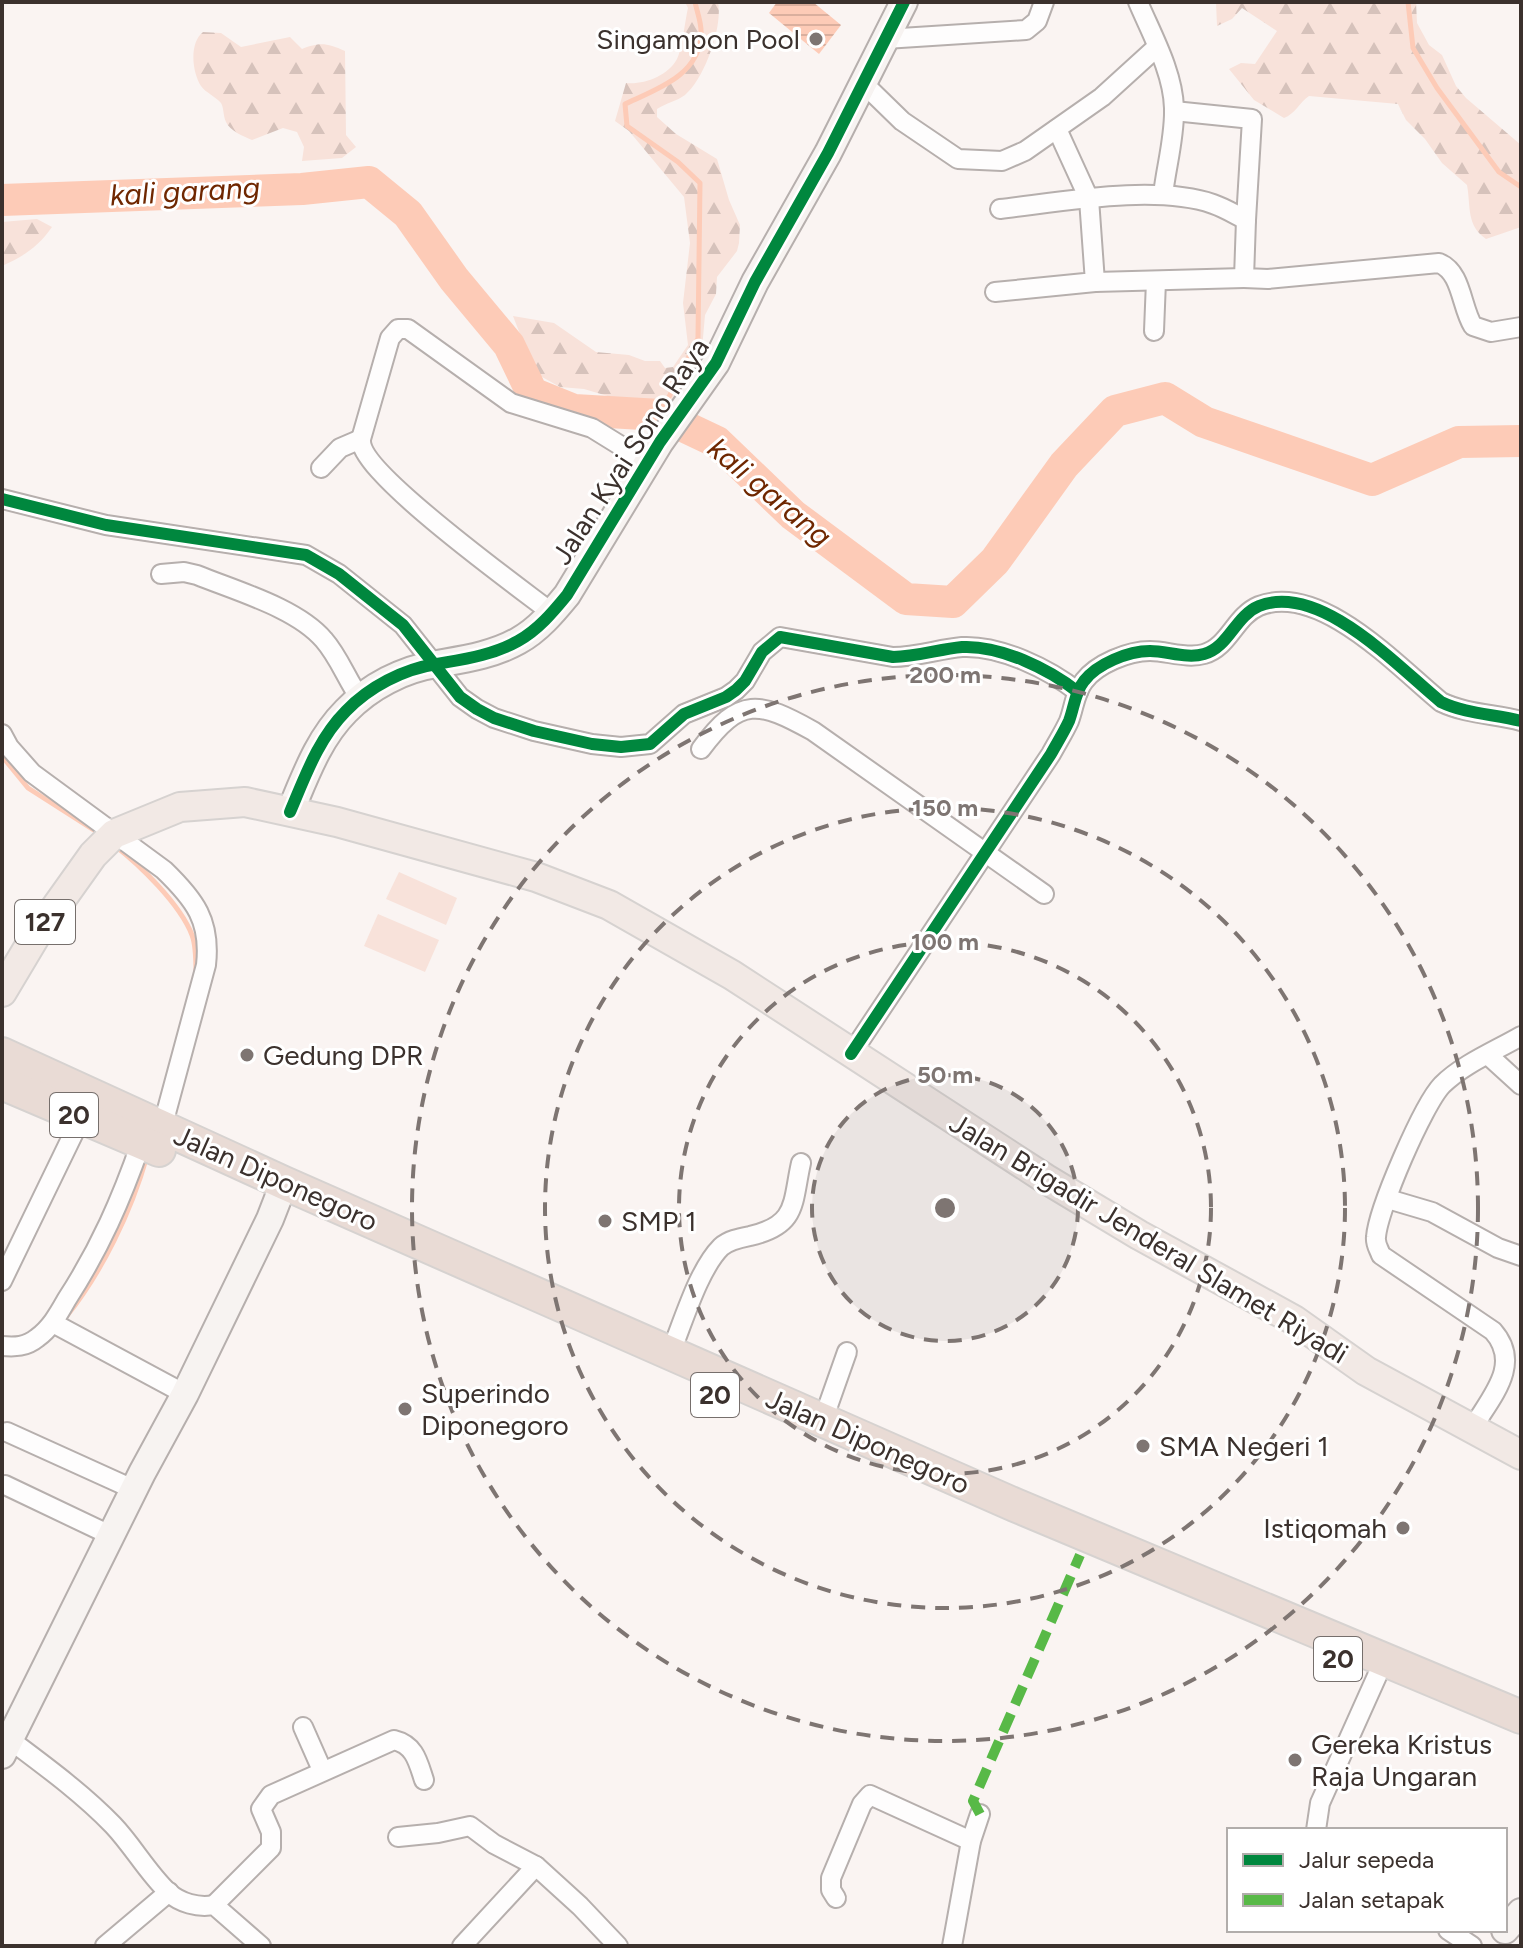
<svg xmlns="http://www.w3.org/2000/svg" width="1523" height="1948" font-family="Figtree,sans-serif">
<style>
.forest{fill:url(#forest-firs)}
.pitch{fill:#f8e2da}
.water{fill:url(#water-rules)}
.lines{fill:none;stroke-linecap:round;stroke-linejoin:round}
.stream{stroke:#fdcbb7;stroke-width:5}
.river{stroke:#fdcbb7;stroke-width:32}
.street-casing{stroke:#b6afad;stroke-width:22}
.secondary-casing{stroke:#b6afad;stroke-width:30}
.primary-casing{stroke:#d6d2d0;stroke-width:32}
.highway-casing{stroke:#d6d2d0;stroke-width:36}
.street{stroke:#fefdfd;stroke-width:18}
.secondary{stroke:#f7f3f1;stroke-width:26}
.primary{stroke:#f2e9e5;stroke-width:28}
.highway{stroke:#e9dbd5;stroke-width:32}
.quiet{stroke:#58b947;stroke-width:10;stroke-dasharray:20 10;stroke-linecap:butt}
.cycleway-casing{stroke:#fff;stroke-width:17}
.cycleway{stroke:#00873e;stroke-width:12}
.ring{fill:none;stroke:#7e7572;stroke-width:4;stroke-dasharray:14 10}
.poi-dot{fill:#7e7572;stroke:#fff;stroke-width:3}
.labels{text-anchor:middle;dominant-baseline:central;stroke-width:6;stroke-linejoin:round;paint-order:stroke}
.shield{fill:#fff;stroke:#766f6c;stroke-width:2}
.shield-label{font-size:26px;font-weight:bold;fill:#3b312d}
.poi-label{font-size:28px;fill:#3b312d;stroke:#fff;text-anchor:start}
.street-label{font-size:28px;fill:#3b312d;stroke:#fff}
.water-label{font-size:30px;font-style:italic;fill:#6f2700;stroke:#fff}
.centre{fill:#7e7572;stroke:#fff;stroke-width:4}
.ring-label{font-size:24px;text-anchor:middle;font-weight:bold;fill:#7e7572;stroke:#fff;stroke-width:6;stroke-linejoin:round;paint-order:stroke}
</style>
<defs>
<pattern id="forest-firs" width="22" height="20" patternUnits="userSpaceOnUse" patternTransform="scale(2)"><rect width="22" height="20" fill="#f8e2da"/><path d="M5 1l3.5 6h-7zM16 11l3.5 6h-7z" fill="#d6c2bb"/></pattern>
<pattern id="water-rules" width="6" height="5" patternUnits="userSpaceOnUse" patternTransform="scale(2)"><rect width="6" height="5" fill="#fdcbb7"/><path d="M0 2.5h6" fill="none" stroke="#daaf9e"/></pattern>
</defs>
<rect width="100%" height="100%" fill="#faf4f2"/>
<g class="forest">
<path d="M685,2H718C723,26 705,78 685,95C677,101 666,103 657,109V117L676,134L717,159L729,200L740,225L739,243L737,251L717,277L716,294L705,315L702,349L707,359L678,403L648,408L584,389L560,387L535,373L513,316L554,323L596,352L629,355L645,361H660L665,368L673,367L688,345L683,303L690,243L684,197L629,131L615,121L626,83C643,85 668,76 677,59C682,50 685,21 688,8Z"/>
<path d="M1216,2H1416L1417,23L1429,45L1442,55L1456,86L1466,98L1521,145V227L1486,239C1466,225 1471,207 1467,185L1442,163L1425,139L1406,120L1398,104L1309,96C1299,103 1295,114 1284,118L1254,100L1229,69L1241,63L1255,64L1277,31L1242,8L1232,19L1217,26Z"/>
<path d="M203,32L221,33L241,47L290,37L302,49C320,42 327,43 345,51L346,135L356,147L342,158L302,161L304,147L297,132L283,128L252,140C243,136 230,131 226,122C223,116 224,108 221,103C215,96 206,93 201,86C192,72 189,43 203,32Z"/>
<path d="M37,219L52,227C38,247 24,256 2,266V222Z"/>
</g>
<g class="pitch">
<polygon points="399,872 457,898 446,925 386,899"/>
<polygon points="378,914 439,940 425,972 364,946"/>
</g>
<polygon class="water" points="777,2 813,2 841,25 819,54 769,13"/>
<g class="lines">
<g class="stream">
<polyline points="1408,2 1413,48 1437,88 1499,172 1521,187"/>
<path d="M660,415L698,338L700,183L678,162L627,126L625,104C657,89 700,75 701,34C702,24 697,12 695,2"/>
<polyline points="2,756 28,788 100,834"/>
<path d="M114,845C140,865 180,904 192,935C196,945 196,962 196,973"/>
<path d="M66,1317C102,1272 131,1212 147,1156"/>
</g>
<polyline class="river" points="2,200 302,189 369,182 408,214 454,279 509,345 532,393 574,410 660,415 717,442 793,515 906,599 953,602 995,561 1064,465 1115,411 1165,398 1204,422 1372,480 1459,442 1521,441"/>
<g class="street-casing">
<g id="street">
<path d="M1138,2C1152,35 1173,72 1174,108C1175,137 1166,167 1163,195"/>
<polyline points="885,39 1026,30 1037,21 1044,2"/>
<polyline points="864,84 902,121 958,159 1002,161 1025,151 1102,97 1157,47"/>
<path d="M1000,209C1061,202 1155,184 1213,204C1225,208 1236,215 1246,220L1252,119L1174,111"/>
<path d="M1246,220L1244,278L1268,279L1439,263C1462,272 1461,307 1473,326L1491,332L1521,327"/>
<polyline points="1095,282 1244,278"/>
<polyline points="995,292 1095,282 1089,199 1057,129"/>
<polyline points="1154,331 1156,281"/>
<polyline points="321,468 340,448 361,439"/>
<path d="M2,499L106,525L306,555L339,574L403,625L460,697L477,709L494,718L534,731L592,744L621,747L650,744L684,714L726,697L736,690L745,681L762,652L780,637L893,657C917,657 939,649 962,647C1000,645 1049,669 1078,692"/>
<path d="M161,574L184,572L197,575C236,591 297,608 324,640C339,657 347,680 360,698"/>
<path d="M552,613C520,588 358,472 361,439L390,338L398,329H408L511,403L592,428L647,462"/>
<path d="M2,734L9,747L32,773L164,870C195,900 211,921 206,965L162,1128"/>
<path d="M701,749C740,696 759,701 813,731L1044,894"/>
<path d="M851,1054L1051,754C1057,743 1064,732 1069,721C1074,708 1075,692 1084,681C1097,664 1128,651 1150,651C1167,651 1187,659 1204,654C1229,647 1235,616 1259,606C1320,582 1397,666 1441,702C1466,714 1494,714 1521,721"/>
<polyline points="1488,1055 1521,1085"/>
<polyline points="1388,1199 1432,1212 1498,1248 1521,1256"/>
<polyline points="2,1281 81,1118"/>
<polyline points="53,1323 185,1394"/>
<path d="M2,1346C15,1347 26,1347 37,1338C51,1328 59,1313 67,1299C100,1248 121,1200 141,1143"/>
<path d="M670,1354C683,1323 698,1270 721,1247C729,1240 740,1238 750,1236C798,1225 792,1203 801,1163"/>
<polyline points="823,1420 847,1352"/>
<path d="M1472,1429C1490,1398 1523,1365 1493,1331L1381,1255C1379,1249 1375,1244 1376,1237C1378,1209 1423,1105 1442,1085C1463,1064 1495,1051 1521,1036"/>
<polyline points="7,1432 135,1490"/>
<polyline points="5,1485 112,1536"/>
<polyline points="303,1727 322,1770"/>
<path d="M9,1739C45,1766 82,1793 113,1825C133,1846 147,1872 168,1892C180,1903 198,1908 214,1905L261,1946"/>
<polyline points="1316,1830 1320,1803 1377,1676"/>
<polyline points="398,1837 438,1833 470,1826 494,1844 536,1866"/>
<polyline points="836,1898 831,1890 831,1878 862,1804 870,1795 971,1841"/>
<path d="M214,1905L271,1848V1832L261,1809L271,1795L394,1740C415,1745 418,1762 424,1780"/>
<polyline points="1448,1930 1472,1946"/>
<polyline points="105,1946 169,1892"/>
<polyline points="462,1946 536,1866 580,1906 618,1946"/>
<polyline points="952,1946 971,1841 980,1814"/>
</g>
</g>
<g class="secondary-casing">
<g id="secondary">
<path d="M290,812C305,777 318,739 346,711C369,687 403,669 437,664C465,659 493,655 518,641C538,630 553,612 567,595L660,442L716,363L755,282L828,153L904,2"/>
<polyline points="2,1755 142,1473 185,1394 270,1219 284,1183"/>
<polyline points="1505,1930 1521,1912"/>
</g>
</g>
<g class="primary-casing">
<polyline id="primary" points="2,992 36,935 93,855 114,834 180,807 245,802 337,822 536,877 609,905 732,975 1046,1179 1139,1235 1294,1320 1366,1371 1521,1455"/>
</g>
<g class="highway-casing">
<g id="highway">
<polyline points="2,1054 284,1183 1015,1505 1521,1717"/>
<polyline points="2,1083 159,1150"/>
</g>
</g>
<use href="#street" class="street"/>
<use href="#secondary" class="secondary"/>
<use href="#primary" class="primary"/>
<use href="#highway" class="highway"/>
<polyline class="quiet" points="980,1814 973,1801 1080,1555"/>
<g class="cycleway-casing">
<g id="cycleway">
<path d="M2,499L106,525L306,555L339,574L403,625L460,697L477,709L494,718L534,731L592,744L621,747L650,744L684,714L726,697L736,690L745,681L762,652L780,637L893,657C917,657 939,649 962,647C1000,645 1049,669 1078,692"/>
<path d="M290,812C305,777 318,739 346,711C369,687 403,669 437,664C465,659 493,655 518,641C538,630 553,612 567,595L660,442L716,363L755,282L828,153L904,2"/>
<path d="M851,1054L1051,754C1057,743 1064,732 1069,721C1074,708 1075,692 1084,681C1097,664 1128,651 1150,651C1167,651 1187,659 1204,654C1229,647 1235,616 1259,606C1320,582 1397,666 1441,702C1466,714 1494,714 1521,721"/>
</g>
</g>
<use href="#cycleway" class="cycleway"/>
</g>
<circle cx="945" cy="1208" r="133" fill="#7e7572" fill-opacity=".12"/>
<g class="ring">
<circle cx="945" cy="1208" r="133"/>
<circle cx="945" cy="1208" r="266"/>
<circle cx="945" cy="1208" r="400"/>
<circle cx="945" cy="1208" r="533"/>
</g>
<g class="poi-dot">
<circle cx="816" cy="39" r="8"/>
<circle cx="247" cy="1055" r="8"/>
<circle cx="605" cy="1221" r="8"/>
<circle cx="405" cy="1409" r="8"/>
<circle cx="1143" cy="1446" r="8"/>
<circle cx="1403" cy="1528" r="8"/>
<circle cx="1295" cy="1760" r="8"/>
</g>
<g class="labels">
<g class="shield">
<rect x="15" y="900" width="60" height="44" rx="6"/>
<rect x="50" y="1093" width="48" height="44" rx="6"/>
<rect x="691" y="1373" width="48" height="44" rx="6"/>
<rect x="1314" y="1637" width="48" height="44" rx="6"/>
</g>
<g class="shield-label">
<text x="45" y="922">127</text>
<text x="74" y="1115">20</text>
<text x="715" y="1395">20</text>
<text x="1338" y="1659">20</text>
</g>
<g class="poi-label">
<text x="800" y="39" text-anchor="end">Singampon Pool</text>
<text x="263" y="1055">Gedung DPR</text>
<text x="621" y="1221">SMP 1</text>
<text x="421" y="1393">Superindo<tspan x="421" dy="32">Diponegoro</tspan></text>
<text x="1159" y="1446">SMA Negeri 1</text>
<text x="1387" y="1528" text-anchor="end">Istiqomah</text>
<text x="1311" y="1744">Gereka Kristus<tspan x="1311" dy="32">Raja Ungaran</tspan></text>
</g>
<g class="street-label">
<text transform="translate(630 451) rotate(-57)">Jalan Kyai Sono Raya</text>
<text transform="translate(276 1178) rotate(24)">Jalan Diponegoro</text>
<text transform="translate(1149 1238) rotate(31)">Jalan Brigadir Jenderal Slamet Riyadi</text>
<text transform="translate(868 1441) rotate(24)">Jalan Diponegoro</text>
</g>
<g class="water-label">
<text transform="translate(185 191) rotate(-3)">kali garang</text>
<text transform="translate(770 492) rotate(40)">kali garang</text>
</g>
</g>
<circle cx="945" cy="1208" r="12" class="centre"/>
<g class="ring-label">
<text x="945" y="683">200 m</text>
<text x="945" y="816">150 m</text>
<text x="945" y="950">100 m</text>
<text x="945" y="1083">50 m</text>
</g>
<rect width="1523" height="1948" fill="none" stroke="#3b312d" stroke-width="8"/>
<rect x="1227" y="1828" width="280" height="104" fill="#ffffff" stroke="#b1adab" stroke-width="2"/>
<rect x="1243" y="1854" width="40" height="12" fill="#00873e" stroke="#b1adab" stroke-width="2"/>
<text x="1299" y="1868" font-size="24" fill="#3b312d">Jalur sepeda</text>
<rect x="1243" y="1894" width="40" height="12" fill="#58b947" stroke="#b1adab" stroke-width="2"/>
<text x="1299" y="1908" font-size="24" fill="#3b312d">Jalan setapak</text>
</svg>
